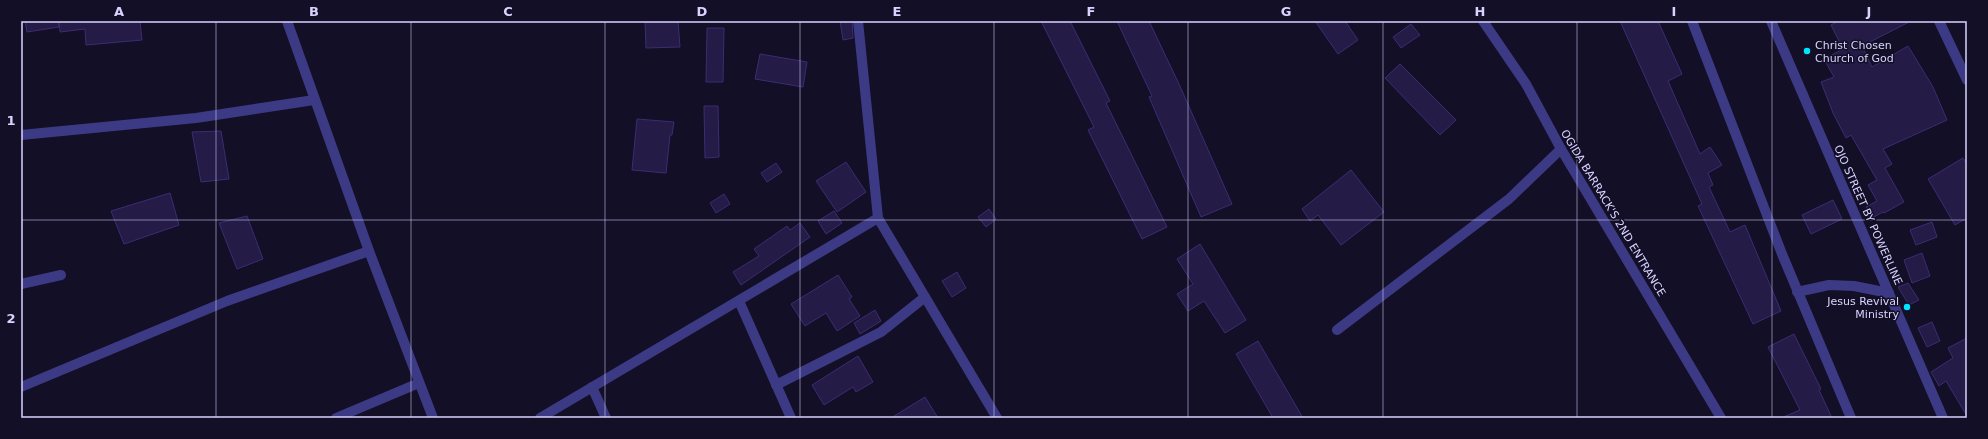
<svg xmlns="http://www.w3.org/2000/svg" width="1988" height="439" font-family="'DejaVu Sans',sans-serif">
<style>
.building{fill:#241b47;stroke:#3b2d73}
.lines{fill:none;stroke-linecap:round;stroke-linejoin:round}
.minor{stroke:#3d3a85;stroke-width:10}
.grid{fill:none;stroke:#d9d4ff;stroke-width:1;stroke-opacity:0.55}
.poi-dot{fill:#00e5ff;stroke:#130f26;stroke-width:1.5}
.labels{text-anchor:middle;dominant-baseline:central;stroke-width:3;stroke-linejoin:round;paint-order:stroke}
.poi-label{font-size:11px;fill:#d9d4ff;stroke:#130f26;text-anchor:start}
.street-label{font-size:11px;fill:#d9d4ff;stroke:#130f26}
.neatline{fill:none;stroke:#d9d4ff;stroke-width:1.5}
.grid-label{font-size:13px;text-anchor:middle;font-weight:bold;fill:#d9d4ff}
</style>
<rect width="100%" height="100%" fill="#130f26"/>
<g class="building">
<polygon points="25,21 58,21 59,27 27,32"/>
<polygon points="59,21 140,21 142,40 86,45 85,29 60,32"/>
<polygon points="645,21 678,21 680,47 646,48"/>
<polygon points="840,21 852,21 853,38 843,40"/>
<polygon points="1041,21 1070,21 1110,101 1106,103 1167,227 1142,239 1088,130 1094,127"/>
<polygon points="1117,21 1149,21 1179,84 1232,204 1201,217 1149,97 1152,96"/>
<polygon points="1315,21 1345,21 1358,40 1338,54"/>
<polygon points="1620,21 1658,21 1682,74 1668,81 1700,154 1710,147 1722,165 1708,173 1713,185 1709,187 1730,232 1745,225 1781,311 1753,324 1698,206 1702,204"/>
<polygon points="1838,21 1911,21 1862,46 1872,67 1908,46 1933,87 1947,120 1883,149 1892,164 1885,168 1904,202 1884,213 1883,212 1872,218 1866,207 1877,201 1868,185 1877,180 1851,135 1846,138 1833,113 1821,82 1834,77 1824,59 1843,49 1831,25"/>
<polygon points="1411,24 1420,35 1401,48 1393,37"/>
<polygon points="707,28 724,28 723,82 706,82"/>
<polygon points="760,54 807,62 803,87 755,79"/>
<polygon points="1400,64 1456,120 1440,135 1385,78"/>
<polygon points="704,106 718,106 719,157 705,158"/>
<polygon points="637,119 674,122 672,135 670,135 666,173 632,170"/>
<polygon points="221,131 229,179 201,182 192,132"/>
<polygon points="1963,158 1967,164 1967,218 1955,225 1928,179"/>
<polygon points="846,162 866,192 837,212 816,181"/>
<polygon points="776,163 782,172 767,182 761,173"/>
<polygon points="1351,170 1384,212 1341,245 1318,215 1310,221 1302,209"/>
<polygon points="170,193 179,225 124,244 111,211"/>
<polygon points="724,194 730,204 716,213 710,203"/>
<polygon points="1833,200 1842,219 1811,234 1802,215"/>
<polygon points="989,209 996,219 986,227 978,217"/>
<polygon points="834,211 842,223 826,234 818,221"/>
<polygon points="247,216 263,259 237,269 219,223"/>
<polygon points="1932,222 1937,237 1916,245 1910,230"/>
<polygon points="800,223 810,237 741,285 733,272 759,256 754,249 787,226 790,230"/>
<polygon points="1200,244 1246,320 1225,333 1204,301 1188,311 1177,294 1193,284 1177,259"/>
<polygon points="1922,253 1930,276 1912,283 1904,260"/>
<polygon points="957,272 966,288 952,297 942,281"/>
<polygon points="838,275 852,297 849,299 860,316 837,331 826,313 805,326 791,304"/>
<polygon points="1908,283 1919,300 1909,305 1898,287"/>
<polygon points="875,310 881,321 860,334 854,323"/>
<polygon points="1932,322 1940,341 1927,347 1918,328"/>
<polygon points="1794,334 1821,389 1819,390 1832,418 1781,418 1800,410 1768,347"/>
<polygon points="1967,338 1967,416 1946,381 1939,386 1931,372 1953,358 1948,348"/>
<polygon points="1258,341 1303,418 1273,418 1236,354"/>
<polygon points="858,356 873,382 856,392 853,387 824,405 812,385"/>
<polygon points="925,397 938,418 891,418"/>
</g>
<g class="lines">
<g class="minor">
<polyline points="287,21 369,251 433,418"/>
<polyline points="858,21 878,218 997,418"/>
<polyline points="1483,21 1526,84 1561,149 1721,418"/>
<polyline points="1692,21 1782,254 1851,418"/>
<polyline points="1771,21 1943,418"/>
<polyline points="1939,21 1967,80"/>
<polyline points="21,135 196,118 314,100"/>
<polyline points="21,284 61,275"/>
<polyline points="1797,292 1829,285 1854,286 1889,293"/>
<polyline points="739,301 791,418"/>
<polyline points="1337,330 1509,199 1561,149"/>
<polyline points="776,385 881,332 925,297"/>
<polyline points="21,387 227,301 369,251"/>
<polyline points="592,387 606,418"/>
<polyline points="336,418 419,383"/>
<polyline points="540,418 878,218"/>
</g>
</g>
<path class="grid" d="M216,21V418M411,21V418M605,21V418M800,21V418M994,21V418M1188,21V418M1383,21V418M1577,21V418M1772,21V418M21,220H1967"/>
<g class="poi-dot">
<circle cx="1807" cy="51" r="4"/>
<circle cx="1907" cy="307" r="4"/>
</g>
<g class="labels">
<g class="poi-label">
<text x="1815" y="45">Christ Chosen<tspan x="1815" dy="13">Church of God</tspan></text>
<text x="1899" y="301" text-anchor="end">Jesus Revival<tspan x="1899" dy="13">Ministry</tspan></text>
</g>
<g class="street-label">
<text transform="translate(1613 213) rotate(59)">OGIDA BARRACK'S 2ND ENTRANCE</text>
<text transform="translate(1868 215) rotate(66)">OJO STREET BY POWERLINE</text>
</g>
</g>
<rect width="1988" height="439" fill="none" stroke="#130f26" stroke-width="44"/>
<rect x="22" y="22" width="1944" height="395" class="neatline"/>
<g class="grid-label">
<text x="119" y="16">A</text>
<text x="314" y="16">B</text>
<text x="508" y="16">C</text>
<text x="702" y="16">D</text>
<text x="897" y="16">E</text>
<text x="1091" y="16">F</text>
<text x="1286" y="16">G</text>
<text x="1480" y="16">H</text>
<text x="1674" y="16">I</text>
<text x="1869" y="16">J</text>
<text x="11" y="125">1</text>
<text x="11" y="323">2</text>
</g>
</svg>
